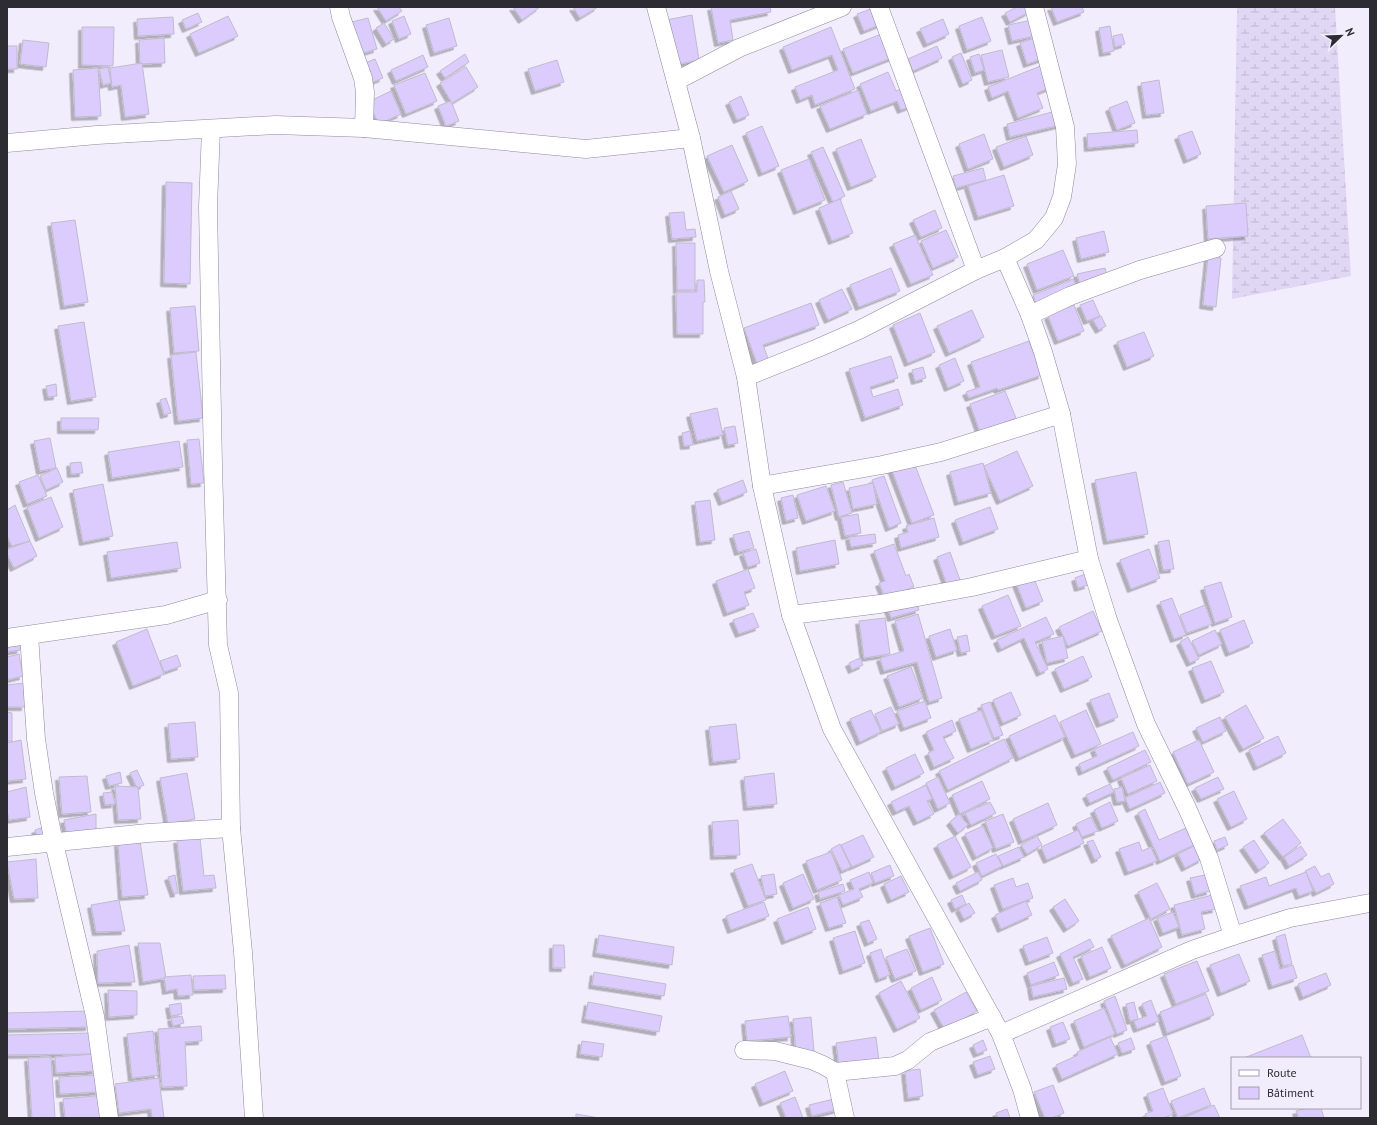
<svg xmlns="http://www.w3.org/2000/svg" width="1377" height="1125" font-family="'PT Sans',sans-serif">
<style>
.wetland{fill:url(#wetland-marsh)}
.building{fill:#dbccfd;stroke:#c0bbce;filter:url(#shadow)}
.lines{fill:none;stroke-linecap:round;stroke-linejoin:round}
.minor-casing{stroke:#8f8a9c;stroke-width:19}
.minor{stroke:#fff;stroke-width:18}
</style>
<defs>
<pattern id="wetland-marsh" width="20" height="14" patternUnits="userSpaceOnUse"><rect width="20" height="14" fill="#e0d7f4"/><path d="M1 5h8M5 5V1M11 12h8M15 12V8" fill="none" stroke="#c0b9d2"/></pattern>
<filter id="shadow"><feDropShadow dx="-3.5" dy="3.5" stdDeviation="0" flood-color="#0004"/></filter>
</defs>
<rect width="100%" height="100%" fill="#f1edfd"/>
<polygon class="wetland" points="1237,7 1335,7 1351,276 1232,299"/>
<g class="building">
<polygon points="377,7 399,7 402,11 386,21"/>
<polygon points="513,7 540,7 522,20"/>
<polygon points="573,7 598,7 580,18"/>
<polygon points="711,7 770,7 771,12 730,20 733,40 718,43"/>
<polygon points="876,7 884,23 864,31 857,14"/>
<polygon points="1017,7 1026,7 1029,12 1010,22 1005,13"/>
<polygon points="1051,7 1082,7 1084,12 1057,22"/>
<polygon points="198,13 202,22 186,29 182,20"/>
<polygon points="692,15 699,60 674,65 666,20"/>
<polygon points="228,16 238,36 199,53 190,34"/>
<polygon points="404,16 411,34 399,39 392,21"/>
<polygon points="173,17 174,34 138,36 137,19"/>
<polygon points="982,17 991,41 967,50 959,26"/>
<polygon points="368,18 377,49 357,55 348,23"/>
<polygon points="449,18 457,46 434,53 426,25"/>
<polygon points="943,19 949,34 927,44 920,29"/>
<polygon points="1032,20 1035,36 1012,41 1008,25"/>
<polygon points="384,23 394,39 386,44 376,28"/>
<polygon points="1110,26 1114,51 1103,53 1099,28"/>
<polygon points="82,27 114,27 113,66 82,65"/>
<polygon points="831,27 855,89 815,105 812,95 800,100 795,87 838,70 832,55 792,70 783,47"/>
<polygon points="889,31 899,55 853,73 843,49"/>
<polygon points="1122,34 1125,44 1115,47 1113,36"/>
<polygon points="164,38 165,63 140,64 139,40"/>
<polygon points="1034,38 1042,59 1027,64 1020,43"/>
<polygon points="23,40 49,43 46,67 20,64"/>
<rect x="7" y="46" width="10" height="23"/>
<polygon points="937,46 942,58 913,71 908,59"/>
<polygon points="1002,50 1009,77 988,82 981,55"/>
<polygon points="961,53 972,80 963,84 952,57"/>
<polygon points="465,54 469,62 445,78 440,71"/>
<polygon points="979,54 984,70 975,73 970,57"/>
<polygon points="423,55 428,67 396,81 391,70"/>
<polygon points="375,59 383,78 373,82 365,63"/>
<polygon points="557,60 564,82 535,91 528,69"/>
<polygon points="142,63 149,114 125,117 121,85 112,87 110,68"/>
<polygon points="1043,65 1052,87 1037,93 1043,108 1018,118 1008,91 992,98 988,87"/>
<polygon points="108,67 111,83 103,85 99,69"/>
<polygon points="466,67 478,87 452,103 440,83"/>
<polygon points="98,68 101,116 75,117 73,70"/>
<polygon points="888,72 896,91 904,88 911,106 901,110 897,101 871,111 860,84"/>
<polygon points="425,73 437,101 406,114 394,85"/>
<polygon points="1159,80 1164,113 1146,115 1141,83"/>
<polygon points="858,90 867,114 830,129 820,106"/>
<polygon points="391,91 401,114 379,124 368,102"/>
<polygon points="741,96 749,115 737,120 729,102"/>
<polygon points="451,101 459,121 446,126 438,106"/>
<polygon points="1127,101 1135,123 1117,130 1109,108"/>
<polygon points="1056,111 1060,125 1010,137 1007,124"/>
<polygon points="762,126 779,166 762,173 746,133"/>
<polygon points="1137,130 1138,143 1088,148 1087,134"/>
<polygon points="1192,131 1201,154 1187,160 1178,136"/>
<polygon points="984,134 993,159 968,169 959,144"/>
<polygon points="1026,136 1033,155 1004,167 996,147"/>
<polygon points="861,139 876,177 851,187 836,149"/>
<polygon points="732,145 748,181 724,192 707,156"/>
<polygon points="823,147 845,196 833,202 811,152"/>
<polygon points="809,159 825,200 797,211 781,170"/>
<polygon points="983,168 986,180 956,188 953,176"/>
<polygon points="1004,175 1014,206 978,217 968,186"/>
<polygon points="166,182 192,183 190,284 164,283"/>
<polygon points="731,191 739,209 725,215 718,197"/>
<polygon points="840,199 853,233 832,241 819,208"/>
<polygon points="1246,203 1248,236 1208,239 1206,206"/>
<polygon points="935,210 942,228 921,237 913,220"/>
<polygon points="684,212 686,230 695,229 696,237 672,239 669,213"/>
<polygon points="75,220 88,302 64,306 51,223"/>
<polygon points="946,230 958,257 933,268 921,241"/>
<polygon points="1104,231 1109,252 1081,259 1076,238"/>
<polygon points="915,235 933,275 911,284 893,244"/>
<polygon points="676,243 695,243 695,290 677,290"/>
<polygon points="1063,250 1074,276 1037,290 1027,264"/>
<polygon points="1208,257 1221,258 1216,307 1203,305"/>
<polygon points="891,268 900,291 859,307 850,285"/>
<polygon points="1105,268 1108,279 1080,285 1077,274"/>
<polygon points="1073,279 1077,288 1036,304 1033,295"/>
<polygon points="697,280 704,280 705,302 703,302 703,334 677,334 676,292 697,292"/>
<polygon points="842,289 852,309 828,320 819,300"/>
<polygon points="1093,300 1100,316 1087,321 1080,305"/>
<polygon points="811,303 819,325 763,345 769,361 758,366 744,328"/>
<polygon points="1074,305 1084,331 1058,341 1048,316"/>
<polygon points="195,306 199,351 174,353 170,308"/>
<polygon points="972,310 984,337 949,353 937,326"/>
<polygon points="920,313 935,352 908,363 893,325"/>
<polygon points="1101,316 1106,326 1099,330 1093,320"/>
<polygon points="84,322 96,397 71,401 58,326"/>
<polygon points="1144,332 1154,356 1127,367 1117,342"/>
<polygon points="1029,341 1042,375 998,390 997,388 969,398 966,392 980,387 971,362"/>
<polygon points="196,352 203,418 178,421 171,355"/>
<polygon points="891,356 898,378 870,387 873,397 898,389 903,405 865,418 849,369"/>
<polygon points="955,358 964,381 948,388 939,365"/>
<polygon points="923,367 926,378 915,381 912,370"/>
<polygon points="56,384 57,396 48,397 46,386"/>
<polygon points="1005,391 1016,418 980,432 970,404"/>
<polygon points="166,398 171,413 164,415 160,400"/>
<polygon points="717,408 723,435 697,441 690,414"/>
<polygon points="61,418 99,418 98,430 61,430"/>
<polygon points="735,426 738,443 728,445 724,428"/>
<polygon points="690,431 693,445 684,446 682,433"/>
<polygon points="50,438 56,468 40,471 34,441"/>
<polygon points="199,439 204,483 191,484 187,440"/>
<polygon points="179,441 183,467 112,478 108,452"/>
<polygon points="1017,451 1033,486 1000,501 984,466"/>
<polygon points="913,460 934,515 912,523 891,468"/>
<polygon points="81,462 83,473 71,474 70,463"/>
<polygon points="983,463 991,493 958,502 950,472"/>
<polygon points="57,468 63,482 46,490 40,476"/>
<polygon points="1136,472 1148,534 1107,541 1095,480"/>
<polygon points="38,475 47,496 27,504 19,482"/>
<polygon points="884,476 901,523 889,528 872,480"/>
<polygon points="743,480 747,492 722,502 717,490"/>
<polygon points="843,482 852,513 839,517 831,485"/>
<polygon points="873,483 877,504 853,509 849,488"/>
<polygon points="103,484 113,536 83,542 73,490"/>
<polygon points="826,486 835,511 806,521 797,495"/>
<polygon points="793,495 798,518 786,521 781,498"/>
<polygon points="51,497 63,527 39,538 27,507"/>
<polygon points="710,500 715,540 700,542 695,502"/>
<polygon points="15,505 30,541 12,546 7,536 7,510"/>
<polygon points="990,507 998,529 963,542 955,520"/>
<polygon points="858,514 861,533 845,536 841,517"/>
<polygon points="934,518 939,537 901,548 898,535 908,532 906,526"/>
<polygon points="749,531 754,548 738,552 733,535"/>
<polygon points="875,534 876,543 851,547 849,537"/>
<polygon points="835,540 839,564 800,571 796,548"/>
<polygon points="1169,540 1174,569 1163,570 1158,542"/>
<polygon points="30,541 37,556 14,568 7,554 7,549"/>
<polygon points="177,542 181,568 111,578 107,552"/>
<polygon points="894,544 906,576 909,574 914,587 885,598 879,583 885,581 874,551"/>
<polygon points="756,549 760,563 748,567 743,553"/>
<polygon points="1149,549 1160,578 1131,589 1120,560"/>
<polygon points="950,552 960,580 947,585 937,557"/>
<polygon points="748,569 755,588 744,592 749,605 727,613 716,581"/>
<polygon points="1085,574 1088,585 1078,588 1075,578"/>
<polygon points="1033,576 1043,601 1026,608 1016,583"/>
<polygon points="1221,582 1232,617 1215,623 1204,587"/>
<polygon points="1008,595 1021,626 995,636 982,606"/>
<polygon points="1172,598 1186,635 1174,639 1160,602"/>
<polygon points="916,600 919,610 891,618 888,608"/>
<polygon points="1205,605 1212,624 1187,633 1180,615"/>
<polygon points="1093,611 1102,631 1068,646 1059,627"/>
<polygon points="753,613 759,627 739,634 733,620"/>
<polygon points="918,614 942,698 929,702 917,662 884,671 880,658 904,651 895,621"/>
<polygon points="1046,617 1054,634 1035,642 1048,669 1040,673 1024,638 1001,649 997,640"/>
<polygon points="885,618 890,654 864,658 859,621"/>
<polygon points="1244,620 1253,643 1229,653 1220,630"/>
<polygon points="147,629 164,674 133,686 116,642"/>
<polygon points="950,629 957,650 936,657 929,636"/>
<polygon points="1215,630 1222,644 1199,655 1192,641"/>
<polygon points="967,635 970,651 961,653 957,637"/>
<polygon points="1063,636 1068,658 1047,663 1042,641"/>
<polygon points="1188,637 1199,659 1190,663 1180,642"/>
<polygon points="7,645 21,645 20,650 7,652"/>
<polygon points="19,654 23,676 7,680 7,657"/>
<polygon points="177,655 181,666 164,672 160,661"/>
<polygon points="1083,656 1092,677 1064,689 1055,669"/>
<polygon points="860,658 863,665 852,670 849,663"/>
<polygon points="1211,661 1224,692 1205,700 1192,668"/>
<polygon points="911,667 923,698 899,707 887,676"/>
<polygon points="24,683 25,707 7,707 7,685"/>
<polygon points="1011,692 1021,715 1003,723 993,700"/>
<polygon points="1109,693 1118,717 1100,724 1090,700"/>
<polygon points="925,701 931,718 904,728 897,711"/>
<polygon points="990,702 1003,735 994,738 981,705"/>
<polygon points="1246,705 1264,738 1243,749 1225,717"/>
<polygon points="891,707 899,724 882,731 875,714"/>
<polygon points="871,710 881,732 860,742 850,719"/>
<polygon points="981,710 993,740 971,749 959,719"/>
<polygon points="1086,710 1101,744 1075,755 1060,722"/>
<polygon points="7,712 12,713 12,742 7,740"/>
<polygon points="1055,715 1065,737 1019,758 1009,736"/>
<polygon points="1220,717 1226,731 1203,742 1196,728"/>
<polygon points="952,720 956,731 943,737 954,758 934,767 928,753 934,750 926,732"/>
<polygon points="195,722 198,757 171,759 168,724"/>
<polygon points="736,724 740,759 713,762 709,727"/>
<polygon points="1133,732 1139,746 1082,772 1079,764 1097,756 1094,749"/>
<polygon points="1278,736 1286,753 1257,767 1249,750"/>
<polygon points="1004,739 1013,758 948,790 939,771"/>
<polygon points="21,740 26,779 7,781 7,743"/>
<polygon points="1199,740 1214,772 1188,784 1173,752"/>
<polygon points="1145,750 1151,762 1113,780 1107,768"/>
<polygon points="915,754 924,773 895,787 886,768"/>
<polygon points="1150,765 1157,781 1128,794 1121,778"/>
<polygon points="137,770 144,785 137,788 130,773"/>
<polygon points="120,772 122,783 109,786 106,776"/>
<polygon points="187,773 195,819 168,824 160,778"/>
<polygon points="774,773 777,804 747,807 744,777"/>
<polygon points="87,776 91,812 62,814 59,777"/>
<polygon points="938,777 950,803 938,809 926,783"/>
<polygon points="1218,777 1224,789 1201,799 1195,788"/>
<polygon points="982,781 990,799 960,814 952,795"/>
<polygon points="1160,782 1165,793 1130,809 1125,798"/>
<polygon points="1110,784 1114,792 1090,803 1086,795"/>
<polygon points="926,785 932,799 927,801 934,814 917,822 909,806 896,812 891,802"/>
<polygon points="115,786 138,787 141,819 118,820"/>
<polygon points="26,787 30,817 9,820 7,810 7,792"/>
<polygon points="1122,787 1125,801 1117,802 1114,789"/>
<polygon points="1234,791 1247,819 1231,827 1217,799"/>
<polygon points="112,792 115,804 105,805 103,793"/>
<polygon points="990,802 996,813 971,825 965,813"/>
<polygon points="1110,802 1118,821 1102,828 1094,810"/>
<polygon points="1048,803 1057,825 1022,841 1013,819"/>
<polygon points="1145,809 1159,840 1188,827 1196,844 1160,861 1138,813"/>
<polygon points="96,814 96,832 67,835 64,820"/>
<polygon points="959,814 968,825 958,833 950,822"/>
<polygon points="1003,814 1014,842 996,849 985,821"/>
<polygon points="1091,817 1098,831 1082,837 1076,824"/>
<polygon points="1283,819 1301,843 1283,857 1264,833"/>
<polygon points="738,820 740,855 714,856 712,822"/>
<polygon points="47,826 49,836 38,839 35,830"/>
<polygon points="983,826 993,848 976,857 965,834"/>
<polygon points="1078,830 1084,843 1047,860 1041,847"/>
<polygon points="863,835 874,857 852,867 841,845"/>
<polygon points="955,836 971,867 953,876 937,845"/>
<polygon points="1037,836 1042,845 1027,854 1021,845"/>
<polygon points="1225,837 1228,845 1217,850 1214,841"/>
<polygon points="200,838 204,876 214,875 216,888 183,891 177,840"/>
<polygon points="1093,840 1101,857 1095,860 1087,842"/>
<polygon points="1254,840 1269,863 1259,870 1243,847"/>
<polygon points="140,841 148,895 122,897 118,843"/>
<polygon points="1139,842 1142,851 1151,847 1157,861 1128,872 1119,849"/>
<polygon points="840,844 851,867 842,871 831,849"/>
<polygon points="1196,845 1202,859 1185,868 1178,854"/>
<polygon points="1301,846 1307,855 1289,866 1284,857"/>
<polygon points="1019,847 1024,857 1003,866 998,856"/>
<polygon points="831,852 842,880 817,890 806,861"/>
<polygon points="996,854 1002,866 982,876 976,863"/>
<polygon points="36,859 38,898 14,899 7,862"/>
<polygon points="752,864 766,900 748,906 734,870"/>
<polygon points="890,865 894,876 875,883 871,873"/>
<polygon points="1315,866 1321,877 1329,873 1334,884 1316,893 1305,871"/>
<polygon points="869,872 873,883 859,889 863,897 843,905 839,895 854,889 850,880"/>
<polygon points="978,872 982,880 960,891 956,883"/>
<polygon points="1306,872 1313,891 1299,896 1296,888 1248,906 1240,886 1266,877 1269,886"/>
<polygon points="774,874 777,894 765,896 761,876"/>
<polygon points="803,874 814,899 793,908 783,883"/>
<polygon points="175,875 178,893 174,894 168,877"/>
<polygon points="1205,875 1210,891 1195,895 1190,878"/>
<polygon points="901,876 909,892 891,900 884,884"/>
<polygon points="1013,878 1016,887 1028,883 1033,898 1003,909 994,885"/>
<polygon points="1157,883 1170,909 1151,919 1138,892"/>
<polygon points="843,884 845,891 820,899 818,892"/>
<polygon points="962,895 966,904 955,909 951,900"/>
<polygon points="1212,895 1216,909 1201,912 1205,929 1182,935 1174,905"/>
<polygon points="837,897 846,923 829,928 820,903"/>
<polygon points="1065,899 1079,921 1067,929 1053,907"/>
<polygon points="119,900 125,931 96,932 91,905"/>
<polygon points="1026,901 1032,915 1001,929 995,915"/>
<polygon points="764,902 769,916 731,930 726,916"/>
<polygon points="969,903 975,913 964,919 959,909"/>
<polygon points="808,907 816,929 785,941 777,919"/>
<polygon points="1173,912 1179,927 1163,933 1157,918"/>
<polygon points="1149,918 1162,947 1125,965 1111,936"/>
<polygon points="869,920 877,939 868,943 860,923"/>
<polygon points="930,928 944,964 923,972 909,936"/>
<polygon points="855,931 865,963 843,971 833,938"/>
<polygon points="1285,934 1292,964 1283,966 1276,937"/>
<polygon points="599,935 674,947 672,965 596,953"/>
<polygon points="1047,937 1053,953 1029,962 1023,946"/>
<polygon points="1090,939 1094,947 1073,957 1083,979 1073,983 1060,954"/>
<polygon points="138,943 160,943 166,978 143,982"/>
<polygon points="129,945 135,982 98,983 97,951"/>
<polygon points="553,945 564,945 565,968 553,968"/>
<polygon points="1102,947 1111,968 1090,977 1081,956"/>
<polygon points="881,949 890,975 879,979 870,953"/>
<polygon points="907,949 916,971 895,979 886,957"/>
<polygon points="1275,951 1280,969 1293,965 1297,978 1272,986 1262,955"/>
<polygon points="1239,954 1250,981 1221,993 1210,965"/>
<polygon points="1197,961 1209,991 1176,1004 1164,974"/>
<polygon points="1054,962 1059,975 1031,985 1027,973"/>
<polygon points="594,972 666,984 664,996 592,985"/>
<polygon points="1326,973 1331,985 1303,997 1298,984"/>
<polygon points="191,975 193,995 178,996 177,989 166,991 164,977"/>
<polygon points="225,975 226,989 194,990 193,976"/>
<polygon points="932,977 942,1000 921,1010 911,988"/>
<polygon points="1064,978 1067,989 1033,997 1031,986"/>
<polygon points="901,981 920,1018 897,1029 879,993"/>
<polygon points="108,990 137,991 137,1015 109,1017"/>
<polygon points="966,992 977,1011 945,1030 934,1010"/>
<polygon points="1206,994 1214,1015 1167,1033 1160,1012"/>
<polygon points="1115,996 1127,1030 1117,1034 1104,1001"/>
<polygon points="1151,1000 1159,1021 1137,1029 1134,1021 1147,1016 1142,1004"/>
<polygon points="588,1002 662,1016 659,1032 585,1019"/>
<polygon points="1134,1002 1138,1019 1130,1021 1126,1004"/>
<polygon points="181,1003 182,1014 171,1016 169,1005"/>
<polygon points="1104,1008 1115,1034 1084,1047 1074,1021"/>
<polygon points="90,1011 89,1027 7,1029 7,1013"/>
<polygon points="182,1016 184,1023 173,1026 171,1018"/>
<polygon points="788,1016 791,1037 747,1041 745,1021"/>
<polygon points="811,1017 814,1051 796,1052 793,1019"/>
<polygon points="1063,1022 1070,1039 1056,1044 1050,1027"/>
<polygon points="201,1026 202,1041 185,1042 187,1086 162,1087 158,1029"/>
<polygon points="153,1031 158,1075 132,1078 127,1034"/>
<polygon points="89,1033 92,1054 7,1055 7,1035"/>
<polygon points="1302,1035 1311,1058 1244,1058"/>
<polygon points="1166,1036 1181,1076 1165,1082 1150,1042"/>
<polygon points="876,1037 879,1061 839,1066 836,1043"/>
<polygon points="1110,1037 1118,1054 1062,1079 1056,1065 1078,1055 1077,1052"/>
<polygon points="1131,1038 1135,1049 1122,1053 1118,1043"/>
<polygon points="983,1040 987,1050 977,1054 973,1045"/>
<polygon points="582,1041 604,1044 602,1057 580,1054"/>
<polygon points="95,1054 96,1071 56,1073 55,1057"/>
<polygon points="990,1056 995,1069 978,1075 973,1062"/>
<polygon points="51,1057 55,1118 32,1118 28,1058"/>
<polygon points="920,1069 923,1096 908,1098 905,1071"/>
<polygon points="785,1071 793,1091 763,1103 755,1084"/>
<polygon points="98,1075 99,1092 60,1094 59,1077"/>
<polygon points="159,1078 164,1118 152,1118 151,1109 119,1113 115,1084"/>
<polygon points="1053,1085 1064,1113 1052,1118 1045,1118 1034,1092"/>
<polygon points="1163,1088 1173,1114 1164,1118 1147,1118 1145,1114 1153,1111 1147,1094"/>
<polygon points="1204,1088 1211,1105 1178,1118 1171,1101"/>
<polygon points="105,1095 107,1118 65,1118 63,1099"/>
<polygon points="795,1097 803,1118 786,1118 780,1103"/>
<polygon points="838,1098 840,1109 812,1116 809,1105"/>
<polygon points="1214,1105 1220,1118 1183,1118"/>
<polygon points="1307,1108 1321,1108 1324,1118 1299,1118 1296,1111"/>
<polygon points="1007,1109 1010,1118 998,1118 996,1113"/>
<polygon points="576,1114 599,1118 576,1118"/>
</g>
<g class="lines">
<g class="minor-casing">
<g id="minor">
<polyline points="339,7 341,17 363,78 365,92 364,128"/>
<polyline points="656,7 691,138 719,271 746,377 762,486 791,615 832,729 1001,1034 1022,1089 1030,1118"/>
<polyline points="879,7 976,270"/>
<polyline points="676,81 739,48 842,7"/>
<polyline points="211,129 208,207 213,465 218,645 229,693 231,828 243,952 254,1118"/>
<polyline points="7,143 97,135 275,125 364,128 586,149 691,138"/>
<polyline points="1005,258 1030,315 1043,352 1061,414 1089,559 1108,620 1146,724 1187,808 1209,858 1233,936"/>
<polyline points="1030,315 1070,296 1140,270 1216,248"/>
<polyline points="746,377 818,348 859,330 976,270 1005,258 1036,240 1054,218 1062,197 1067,164 1065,127 1034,7"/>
<polyline points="762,486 882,465 941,452 1061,414"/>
<polyline points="791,615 880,604 972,587 1089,559"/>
<polyline points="29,635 36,739 44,793 54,843 95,1016 109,1118"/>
<polyline points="7,638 166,615 218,600"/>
<polyline points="7,847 148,833 231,828"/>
<polyline points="1001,1034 1192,950 1233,936 1290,918 1370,903"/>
<polyline points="744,1050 775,1051 811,1060 823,1065 835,1072 845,1118"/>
<polyline points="835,1072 895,1066 908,1060 930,1042 992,1017"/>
</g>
</g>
<use href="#minor" class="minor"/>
</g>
<rect width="1377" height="1125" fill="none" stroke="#2e2c33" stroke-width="16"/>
<rect x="1231" y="1057" width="130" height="52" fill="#f1edfd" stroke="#a3a0ac"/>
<rect x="1239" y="1070" width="20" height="6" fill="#ffffff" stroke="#a3a0ac"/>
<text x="1267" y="1077" font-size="12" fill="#2e2c33">Route</text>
<rect x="1239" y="1087" width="20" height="12" fill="#dbccfd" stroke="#a3a0ac"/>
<text x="1267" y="1097" font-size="12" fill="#2e2c33">Bâtiment</text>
<g transform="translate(1341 36) rotate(67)" stroke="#f1edfd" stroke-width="3" paint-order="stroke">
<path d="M0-3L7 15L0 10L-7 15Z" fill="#2e2c33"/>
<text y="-6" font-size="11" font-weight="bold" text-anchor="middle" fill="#2e2c33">N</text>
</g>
</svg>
